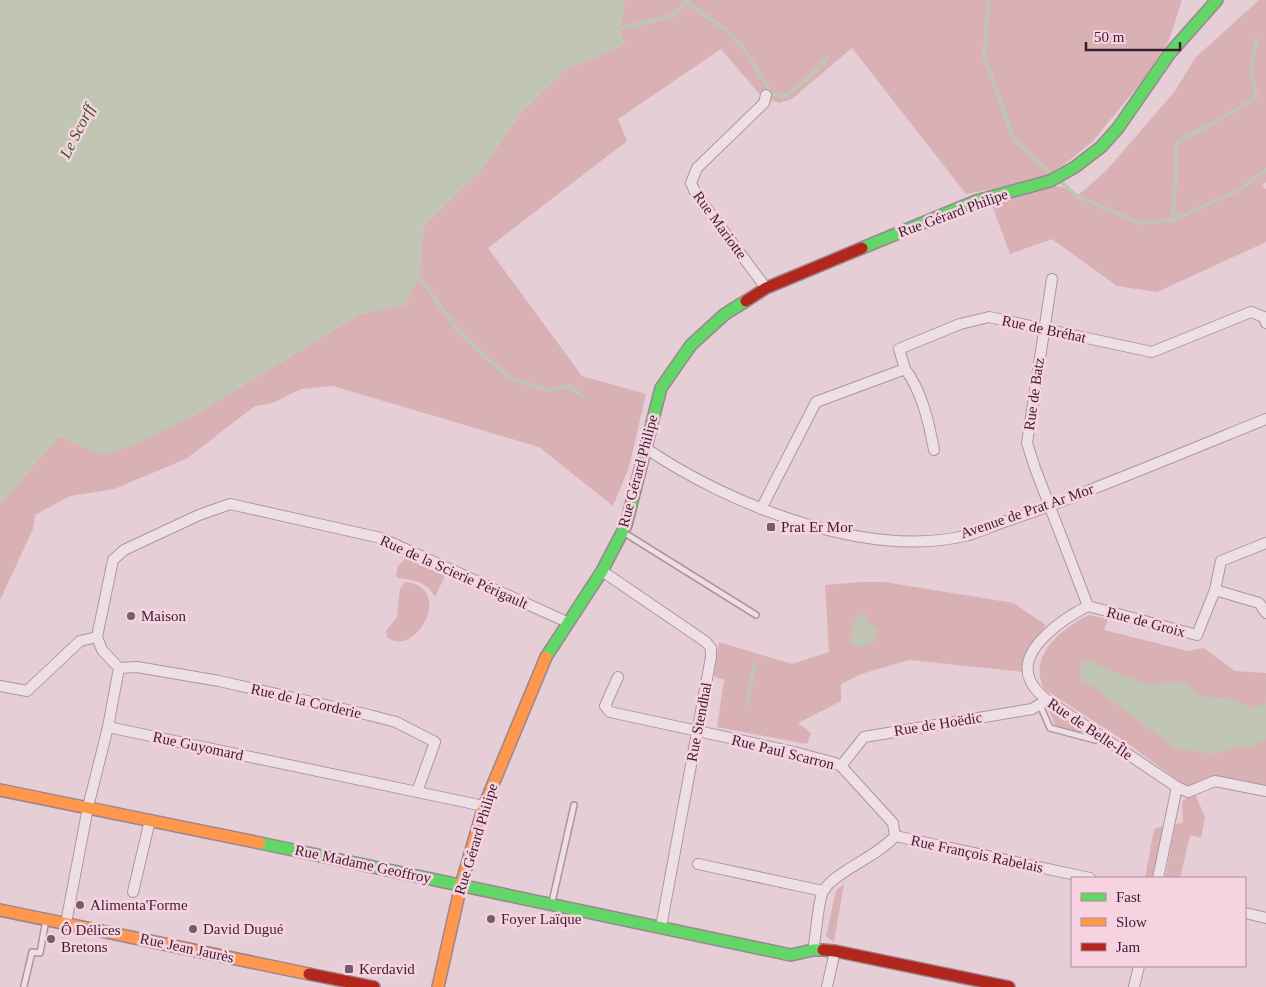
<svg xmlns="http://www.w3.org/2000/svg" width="1266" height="987" font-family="'Times New Roman',serif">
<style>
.green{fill:#d9b0b3}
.water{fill:#c1c6b4}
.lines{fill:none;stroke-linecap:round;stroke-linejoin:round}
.stream{stroke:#c1c6b4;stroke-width:4}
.lane-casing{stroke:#ab97a0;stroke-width:8}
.street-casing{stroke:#ab97a0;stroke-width:12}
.fast-casing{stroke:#9b8690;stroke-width:14}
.slow-casing{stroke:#9b8690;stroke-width:14}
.jam-casing{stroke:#9b8690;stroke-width:14}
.lane{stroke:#eedfe5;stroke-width:5}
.street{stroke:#eedfe5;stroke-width:10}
.fast{stroke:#63d668;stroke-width:11}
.slow{stroke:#ff974d;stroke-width:11}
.jam{stroke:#b3261e;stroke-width:11}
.poi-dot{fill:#775c6a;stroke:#f7d3e1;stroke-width:2}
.labels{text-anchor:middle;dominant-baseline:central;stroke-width:5;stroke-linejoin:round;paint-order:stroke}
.street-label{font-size:15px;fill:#3b1e2f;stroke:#f7d3e1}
.poi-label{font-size:15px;fill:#3b1e2f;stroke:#f7d3e1;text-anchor:start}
.water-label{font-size:16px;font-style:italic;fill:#335b2c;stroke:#f7d3e1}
</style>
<rect width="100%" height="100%" fill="#e6ced7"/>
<g class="green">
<polygon points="625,0 1182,0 1169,40 1148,74 1093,141 1070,160 1040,180 966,194 852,48 792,99 779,103 762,97 721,49 618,119 627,141 488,248 582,376 646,394 629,467 613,506 539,447 333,386 301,389 273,403 255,406 186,459 114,489 70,496 35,515 33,529 0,600 0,504 59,436 102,455 193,416 360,314 405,305 419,276 424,226 482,169 520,114 565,70 625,44 619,29"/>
<polygon points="1259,0 1266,0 1266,182 1262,186 1266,189 1266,242 1157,292 1117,286 1052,239 1010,254 992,205 1055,186 1066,188 1082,200 1077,196 1106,171 1175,91 1195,58"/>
<path d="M406,558L445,576L435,597C427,581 413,580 398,578L396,576L398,566Z"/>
<path d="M405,582C457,588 414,660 387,637L386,631L397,617L400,589Z"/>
<polygon points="860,582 885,582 1013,603 1046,625 1029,652 1024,672 909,660 861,674 841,684 841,701 798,723 811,733 807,744 717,727 724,680 714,676 719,642 792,664 829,652 825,585"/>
<path d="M1089,615L1108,619L1104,630L1188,651L1204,648L1235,671L1266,673V785L1213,776L1187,787L1120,738L1044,689C1027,656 1062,628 1089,615Z"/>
<polygon points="1052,708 1088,732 1086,734 1056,727 1049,710"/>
<polygon points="1195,794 1205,817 1201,838 1190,835 1180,878 1165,878 1175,825 1183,822 1182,801"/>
<polygon points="1164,826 1154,878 1145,878 1154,829"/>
<polygon points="844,884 834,942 826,936 836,891"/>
</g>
<g class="water">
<polygon points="0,0 625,0 619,29 625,44 565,70 520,114 482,169 424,226 419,276 405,305 360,314 193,416 137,444 102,455 59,436 0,504"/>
<polygon points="864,612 868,623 877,629 875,641 858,648 850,643 854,622"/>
<polygon points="1089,659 1106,669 1146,684 1188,683 1197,696 1232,699 1252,708 1266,703 1266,739 1251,748 1243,746 1214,754 1175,748 1092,686 1081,682 1080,665"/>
<polygon points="753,662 757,662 748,706 745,705"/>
</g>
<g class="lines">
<g class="stream">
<polyline points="989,0 984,55 1014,140 1053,175"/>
<polyline points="686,2 725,29"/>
<polyline points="614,28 619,29 675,15 688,0"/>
<polyline points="730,34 744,49 769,89"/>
<polyline points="774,94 783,97 805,81 828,58"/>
<polyline points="1058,179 1077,196 1139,223 1173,220 1239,190 1266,170"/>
<path d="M1173,220L1177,143C1203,127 1231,115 1256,97L1251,70L1256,39"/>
<polyline points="416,273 457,329 509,378 548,390 569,386 583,397"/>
</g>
<g class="lane-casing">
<g id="lane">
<polyline points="623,532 756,615"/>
<polyline points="1040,705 1050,728 1095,740 1100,736"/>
<polyline points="552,902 574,805"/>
<polyline points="24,986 32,952 40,953 46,919"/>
</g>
</g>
<g class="street-casing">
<g id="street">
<path d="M1052,279L1027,443L1035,468L1088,606C1066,617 1016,649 1030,680C1033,688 1040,694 1047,700L1177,787L1158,878"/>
<polyline points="766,288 696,194 691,183 697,168 764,103 766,95"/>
<path d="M905,369C922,391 929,423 934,450"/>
<path d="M644,447C727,504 864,559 965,536C977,533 990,527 1001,523C1031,513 1061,502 1090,490C1149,467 1207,443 1266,419"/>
<polyline points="761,509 816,402 905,369 899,349 960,324 989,317 1152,352 1251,312 1264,317 1266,323"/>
<polyline points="602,571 706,642 711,648 711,657 661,927"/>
<polyline points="1215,590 1259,603 1266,613"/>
<polyline points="1088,606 1197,635 1215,590 1221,561 1266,543"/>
<polyline points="119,668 137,667 219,681 369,715 396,722 435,742 417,792"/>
<polyline points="618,677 605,706 610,712 794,752 835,763 841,766 893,823 895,836"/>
<polyline points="0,686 27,691 80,641 97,637"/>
<polyline points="108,727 119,668 102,650 97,637 113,560 124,550 199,515 230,504 381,538 567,622"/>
<polyline points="841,766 864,737 1032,709 1047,700"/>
<polyline points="1177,787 1188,792 1215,781 1266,791"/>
<polyline points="698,864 823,891"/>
<polyline points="133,892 150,820"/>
<polyline points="1245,913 1266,918"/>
<polyline points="66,923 88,807 108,727 484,806"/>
<path d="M813,950C816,938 818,898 824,890C836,871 877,857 895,836L1090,878"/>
<polyline points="827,987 835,951"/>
<polyline points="1134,987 1139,966"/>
</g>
</g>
<g class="fast-casing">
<g id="fast">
<polyline points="862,248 976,201 1050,181 1075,167 1101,147 1118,128 1170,53 1217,0"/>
<polyline points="546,657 602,571 626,525 661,388 691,345 725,314 746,301"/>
<polyline points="260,843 791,955 813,950 823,950"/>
</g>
</g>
<g class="slow-casing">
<g id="slow">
<polyline points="0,790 260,843"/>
<polyline points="0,910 309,974"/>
<polyline points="438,987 461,885 484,806 546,657"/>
</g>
</g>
<g class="jam-casing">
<g id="jam">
<polyline points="746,301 766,288 862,248"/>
<polyline points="823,950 835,951 1009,987"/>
<polyline points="309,974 374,987"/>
</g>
</g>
<use href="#lane" class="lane"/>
<use href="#street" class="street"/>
<use href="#fast" class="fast"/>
<use href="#slow" class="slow"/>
<use href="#jam" class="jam"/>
</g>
<g class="poi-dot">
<rect x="766" y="522" width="10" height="10" rx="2.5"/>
<circle cx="131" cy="616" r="5"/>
<circle cx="80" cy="905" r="5"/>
<circle cx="491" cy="919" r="5"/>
<circle cx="193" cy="929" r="5"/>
<circle cx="51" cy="939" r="5"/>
<rect x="344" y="964" width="10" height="10" rx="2.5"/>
</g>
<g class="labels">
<g class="street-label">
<text transform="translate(953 213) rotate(-20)">Rue Gérard Philipe</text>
<text transform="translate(720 225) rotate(54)">Rue Mariotte</text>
<text transform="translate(1044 329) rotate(12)">Rue de Bréhat</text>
<text transform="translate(1034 394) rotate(-82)">Rue de Batz</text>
<text transform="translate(638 471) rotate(-75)">Rue Gérard Philipe</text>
<text transform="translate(1027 511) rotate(-19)">Avenue de Prat Ar Mor</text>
<text transform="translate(454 572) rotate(24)">Rue de la Scierie Périgault</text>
<text transform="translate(1146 622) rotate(15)">Rue de Groix</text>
<text transform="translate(306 701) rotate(13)">Rue de la Corderie</text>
<text transform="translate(699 722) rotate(-79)">Rue Stendhal</text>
<text transform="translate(938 724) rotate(-9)">Rue de Hoëdic</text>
<text transform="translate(1090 729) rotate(34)">Rue de Belle-Île</text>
<text transform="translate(198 746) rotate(12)">Rue Guyomard</text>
<text transform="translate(783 752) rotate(14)">Rue Paul Scarron</text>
<text transform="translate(476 839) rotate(-73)">Rue Gérard Philipe</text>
<text transform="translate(977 854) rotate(12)">Rue François Rabelais</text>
<text transform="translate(363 864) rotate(12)">Rue Madame Geoffroy</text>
<text transform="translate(187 948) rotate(12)">Rue Jean Jaurès</text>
</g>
<g class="poi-label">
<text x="781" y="527">Prat Er Mor</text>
<text x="141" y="616">Maison</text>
<text x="90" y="905">Alimenta'Forme</text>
<text x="501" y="919">Foyer Laïque</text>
<text x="203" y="929">David Dugué</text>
<text x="61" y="930">Ô Délices<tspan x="61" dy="17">Bretons</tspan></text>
<text x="359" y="969">Kerdavid</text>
</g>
<g class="water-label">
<text transform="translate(77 131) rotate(-63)">Le Scorff</text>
</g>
</g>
<rect x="1071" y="877" width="175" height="90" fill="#f7d3e1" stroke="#ac8b9a"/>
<rect x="1081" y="893" width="25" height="8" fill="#63d668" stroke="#ac8b9a"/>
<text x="1116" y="902" font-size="15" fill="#3b1e2f">Fast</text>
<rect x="1081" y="918" width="25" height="8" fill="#ff974d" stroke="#ac8b9a"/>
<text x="1116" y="927" font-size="15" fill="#3b1e2f">Slow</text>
<rect x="1081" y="943" width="25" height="8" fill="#b3261e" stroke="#ac8b9a"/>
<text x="1116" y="952" font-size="15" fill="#3b1e2f">Jam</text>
<path d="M1086 42v8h94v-8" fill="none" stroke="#3b1e2f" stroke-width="2.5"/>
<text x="1094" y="42" font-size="15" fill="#3b1e2f" stroke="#f7d3e1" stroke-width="4" paint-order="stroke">50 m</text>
</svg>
